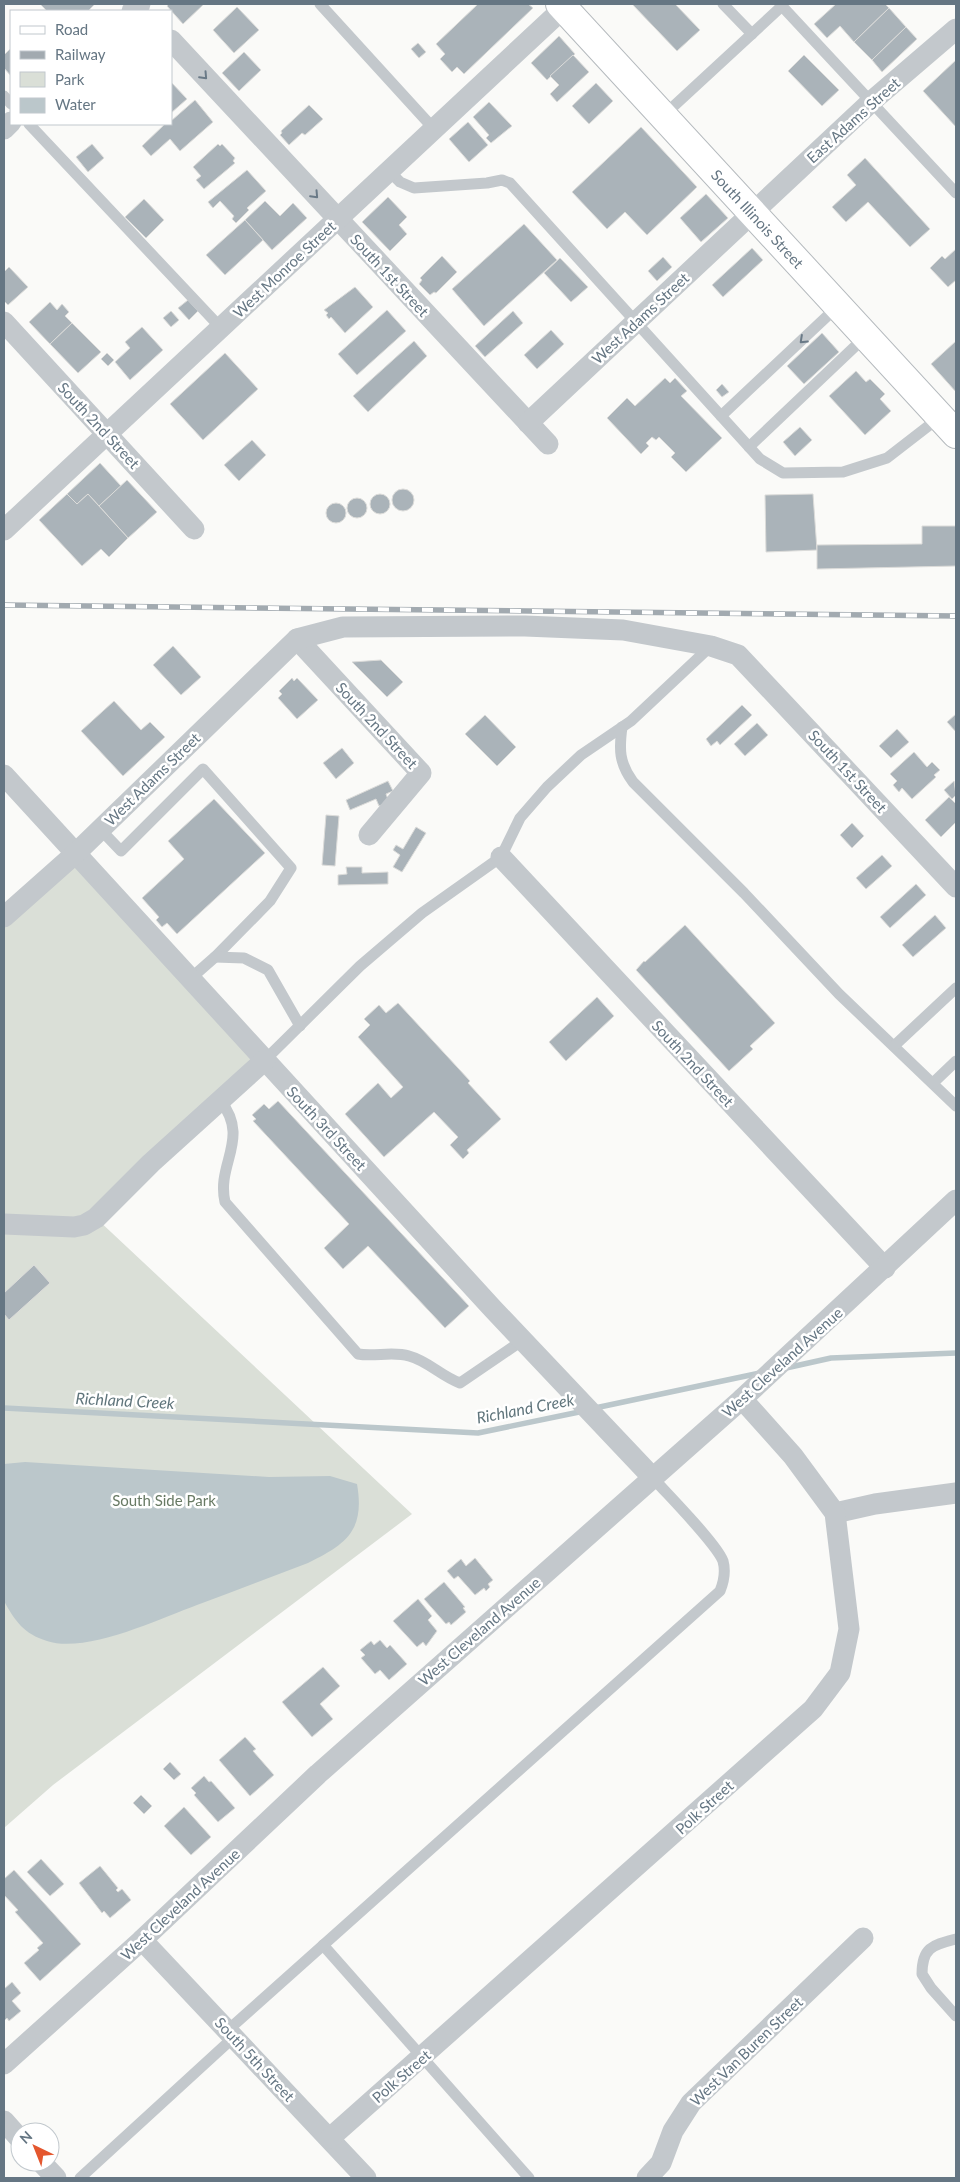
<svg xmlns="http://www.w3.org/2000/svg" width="960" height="2182" font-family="Lato,sans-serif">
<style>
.green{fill:#dadfd7}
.water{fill:#bbc7cb}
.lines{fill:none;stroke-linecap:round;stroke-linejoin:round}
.stream{stroke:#bbc7cb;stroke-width:5.5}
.building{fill:#aab3b9;stroke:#dcdcda}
.primary-casing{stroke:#b5babe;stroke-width:30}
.service{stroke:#c3c8cc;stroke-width:11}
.minor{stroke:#c3c8cc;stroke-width:21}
.primary{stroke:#fff;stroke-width:28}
.rail-casing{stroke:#a2aab0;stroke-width:5.5}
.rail{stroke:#fff;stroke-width:4;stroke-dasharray:11;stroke-linecap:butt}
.oneway{stroke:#6a7a87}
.labels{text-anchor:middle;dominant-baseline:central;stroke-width:5;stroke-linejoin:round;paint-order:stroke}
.street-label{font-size:15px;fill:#657683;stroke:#fff}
.park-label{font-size:15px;fill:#687a64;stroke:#fff}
.water-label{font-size:16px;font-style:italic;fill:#60757c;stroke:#fff}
</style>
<rect width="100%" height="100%" fill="#fafaf8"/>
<polygon class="green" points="70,857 265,1060 96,1218 412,1514 53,1785 4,1828 4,918"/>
<path class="water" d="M25,1462L269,1477L330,1476L357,1484C365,1530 347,1544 308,1563C271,1577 234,1591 197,1605C159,1619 86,1654 47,1641C24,1634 15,1621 4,1601V1464Z"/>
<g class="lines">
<g class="stream">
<polyline points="786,1368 831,1358 956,1353"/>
<polyline points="4,1408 478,1433 584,1411"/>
<polyline points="595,1408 760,1373"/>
</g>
</g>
<g class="building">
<polygon points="40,4 93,4 94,5 88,11 47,11"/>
<polygon points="169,4 204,4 183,24 167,6"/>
<polygon points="478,4 528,4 533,8 464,74 457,67 452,72 440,59 445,54 436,44"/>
<polygon points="632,4 675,4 700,30 677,51"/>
<polygon points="836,4 885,4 889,8 854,42 840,26 827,38 814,24"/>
<polygon points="237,7 259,30 234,53 213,30"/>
<polygon points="889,8 906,27 872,60 854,42"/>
<polygon points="906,27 917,39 882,72 872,60"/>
<polygon points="559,36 575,54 547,80 531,63"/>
<polygon points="418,43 426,52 419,58 411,49"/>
<polygon points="11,48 11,76 4,68 4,55"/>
<polygon points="244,52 261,70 239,91 222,73"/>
<polygon points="573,55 589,72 557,102 550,94 559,85 550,76"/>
<polygon points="804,55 839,90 822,106 788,71"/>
<polygon points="956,60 956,127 923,91"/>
<polygon points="171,82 187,99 171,113"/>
<polygon points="596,83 613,101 589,124 572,106"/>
<polygon points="195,100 213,122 180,151 170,139 151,156 142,146 165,124 171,124 171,121"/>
<polygon points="489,102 512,126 491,143 486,138 489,135 473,117"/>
<polygon points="309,105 323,119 305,135 302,133 289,145 280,135 282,133 281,131"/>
<polygon points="468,122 488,145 469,162 449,139"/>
<polygon points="641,127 697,187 647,235 625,212 607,229 572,192"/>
<polygon points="92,144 104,158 88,172 76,157"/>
<polygon points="218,144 220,146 222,144 235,158 233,161 235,163 204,189 196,180 201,176 193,167"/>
<polygon points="865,158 930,229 910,247 868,202 846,222 832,207 856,185 847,175"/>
<polygon points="247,170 266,191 247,208 249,210 236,223 232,219 234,216 220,201 213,208 208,202"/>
<polygon points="706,194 728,218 701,242 680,218"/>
<polygon points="388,197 407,217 399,225 407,234 390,251 362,222"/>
<polygon points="144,199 164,220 146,238 125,217"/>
<polygon points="265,201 280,216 293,203 307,218 272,250 245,220"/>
<polygon points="245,220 263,240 225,275 206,255"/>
<polygon points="524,224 557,260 484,326 452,289"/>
<polygon points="752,248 763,260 723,297 712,285"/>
<polygon points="956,249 956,280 948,287 930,268 942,256 945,259"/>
<polygon points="442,256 457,272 436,293 434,292 430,295 419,284 422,280 420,278"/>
<polygon points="663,257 672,267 657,281 648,271"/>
<polygon points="560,258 588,287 571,302 544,273"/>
<polygon points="9,267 28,287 8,305 4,301 4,272"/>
<polygon points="355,287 373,307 345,333 331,317 329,319 326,315 328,313 324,310"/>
<polygon points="188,300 198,311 189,320 178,308"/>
<polygon points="50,302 57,310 62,304 69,312 65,316 72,323 50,344 29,322"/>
<polygon points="387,310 406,331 357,375 338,354"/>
<polygon points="171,311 179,320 171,327 163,318"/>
<polygon points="513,311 523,323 485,357 475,346"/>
<polygon points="72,323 101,352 78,373 50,344"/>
<polygon points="142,327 163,350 130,380 115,362 130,348 125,342"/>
<polygon points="551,330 564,344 537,369 524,355"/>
<polygon points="822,333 839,352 804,384 787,366"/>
<polygon points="414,341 427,356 368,412 353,396"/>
<polygon points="956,341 956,392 931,364"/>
<polygon points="107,353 114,360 108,366 101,359"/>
<polygon points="225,353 258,389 203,440 170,404"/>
<polygon points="856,371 866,382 870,379 885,394 880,399 891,411 865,435 829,396"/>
<polygon points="665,378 670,383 675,378 687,391 681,396 722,438 686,472 671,457 675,453 659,437 656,440 652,437 646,443 649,446 641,454 607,418 627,398 635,406"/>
<polygon points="722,384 729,392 722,397 716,390"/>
<polygon points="800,427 812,440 795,456 783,442"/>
<polygon points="252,440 266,455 239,481 224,465"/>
<polygon points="100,463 121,486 99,506 88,494 77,504 67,494"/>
<polygon points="127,480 157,512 128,538 99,506"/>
<circle cx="403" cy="500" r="11"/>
<circle cx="380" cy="504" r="10"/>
<polygon points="67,494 77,504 88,494 128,538 109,557 101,549 82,566 39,520"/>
<polygon points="813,494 817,550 766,552 765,495"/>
<circle cx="357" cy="508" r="10"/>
<circle cx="336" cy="513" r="10"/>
<polygon points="922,526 956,526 956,566 817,569 817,545 922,544"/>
<polygon points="173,646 201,677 181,695 153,665"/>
<polygon points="381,660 403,682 387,697 352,662"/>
<polygon points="292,678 294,681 297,678 318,700 297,719 278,698 282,694 279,691"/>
<polygon points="114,701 141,730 150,722 165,737 123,776 81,731"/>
<polygon points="742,705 752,715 720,745 717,741 711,746 706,739"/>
<polygon points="956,714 956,732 947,722"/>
<polygon points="485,715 516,747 497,766 465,734"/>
<polygon points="757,723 768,735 745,756 734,744"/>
<polygon points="897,729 909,742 891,758 879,746"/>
<polygon points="342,748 354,763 336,779 323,763"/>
<polygon points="914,752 927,767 932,762 940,770 934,775 936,777 912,799 902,788 899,792 893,785 897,781 890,774"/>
<polygon points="388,781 393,791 386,794 389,802 379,806 376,799 350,810 346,800"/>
<polygon points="954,781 956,795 952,799 944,790"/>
<polygon points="949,797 956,804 956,822 941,837 925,820"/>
<polygon points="214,799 265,853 177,934 167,923 162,927 156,920 159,917 142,898 184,859 168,841"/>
<polygon points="326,815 339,816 335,866 322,865"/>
<polygon points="852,823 864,836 852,848 840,835"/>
<polygon points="416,827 426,833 402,872 393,867 400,855 393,850 396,845 403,849"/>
<polygon points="882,855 892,866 866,889 856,878"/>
<polygon points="346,867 362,867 362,873 388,872 388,884 338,885 338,875 347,874"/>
<polygon points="916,884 926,895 890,928 880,917"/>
<polygon points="935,915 946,928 913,957 902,945"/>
<polygon points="685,925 775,1023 750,1046 753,1049 729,1071 636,970 644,961 645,962"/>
<polygon points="597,997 614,1016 566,1061 549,1042"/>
<polygon points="398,1003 470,1081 468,1083 501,1119 467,1150 469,1153 463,1159 450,1145 458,1137 434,1112 384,1157 345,1114 378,1083 391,1098 403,1087 358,1037 370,1025 364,1019 379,1005 386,1013"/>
<polygon points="278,1101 469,1306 445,1328 368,1246 343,1269 324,1248 349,1224 253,1121 256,1119 252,1115 264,1104 269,1109"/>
<polygon points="34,1265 50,1283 9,1320 4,1314 4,1293"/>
<polygon points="475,1558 493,1580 488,1584 490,1587 486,1591 484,1588 475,1595 458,1576 454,1579 447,1571 461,1559 466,1566"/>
<polygon points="444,1582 465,1607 463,1608 466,1612 451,1625 449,1622 446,1624 424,1599"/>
<polygon points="418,1599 432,1616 428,1620 437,1631 426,1646 423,1642 417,1647 393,1621"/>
<polygon points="380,1640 387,1648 390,1645 407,1664 389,1680 380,1670 375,1674 361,1658 365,1655 360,1650 371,1641 374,1645"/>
<polygon points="323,1667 340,1686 320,1704 333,1719 312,1737 282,1702"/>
<polygon points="245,1737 256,1749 253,1751 274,1775 250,1796 219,1760"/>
<polygon points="170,1762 181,1774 174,1780 163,1769"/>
<polygon points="204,1776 209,1782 211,1781 235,1808 218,1822 194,1795 196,1793 191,1788"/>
<polygon points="141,1795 152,1806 144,1814 133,1803"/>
<polygon points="184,1807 211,1837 191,1855 164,1826"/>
<polygon points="41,1859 64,1884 50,1896 27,1872"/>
<polygon points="100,1866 118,1888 116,1890 118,1892 122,1889 131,1900 110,1918 104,1911 102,1913 79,1883"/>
<polygon points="14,1870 81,1944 40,1981 24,1963 39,1950 37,1948 43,1943 15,1912 18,1910 4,1895 4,1879"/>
<polygon points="12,1982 21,1993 12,2001 21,2011 9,2021 7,2018 4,2021 4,1989"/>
</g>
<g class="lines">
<g class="primary-casing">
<g id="primary">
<path id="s1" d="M560,4L956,434"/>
</g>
</g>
<g class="service">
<polyline points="320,4 434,129"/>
<polyline points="723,4 752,34"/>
<polyline points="780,4 956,193"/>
<polyline points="4,96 11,104"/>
<polyline points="663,116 782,6"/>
<polyline points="29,124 221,328"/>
<polyline points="389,171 400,182 414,188 487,183 502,180 510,183 760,459 783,473 843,472 887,458 940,417"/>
<polyline points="721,416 838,306"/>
<polyline points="749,447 866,336"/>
<path d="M622,727C619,749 619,763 633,782L744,893L839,994L956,1106"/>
<polyline points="100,829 121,851 203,769 291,868 270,901 215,957 190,979"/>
<polyline points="215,957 244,958 268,970 300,1026"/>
<polyline points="894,1046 956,988"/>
<polyline points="265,1060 360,966 422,913 501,857 520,818 547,787 581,755 631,721 711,646"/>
<polyline points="933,1083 956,1061"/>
<path d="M220,1100C251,1139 216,1163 225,1202L358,1354C374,1357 393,1351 409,1356C428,1361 441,1376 460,1383L523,1340"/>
<path d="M956,1939C933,1945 922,1947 922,1974L931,1988L956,2016"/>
<polyline points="323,1945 529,2178"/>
<path d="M228,2030L720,1591C724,1581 726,1572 723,1561C716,1543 668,1495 653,1478"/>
<polyline points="80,2178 234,2037"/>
</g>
<g class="minor">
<polyline points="132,11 140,4"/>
<polyline points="171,40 548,444"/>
<polyline points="4,129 11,122"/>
<polyline points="4,322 194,529"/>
<polyline points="528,423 872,101 956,29"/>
<polyline points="4,530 568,4"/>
<polyline points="297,639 421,773 369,835"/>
<polyline points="4,775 493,1309 653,1478"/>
<polyline points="501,857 885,1268"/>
<polyline points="4,917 76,853 297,639 343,627 525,626 623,630 711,646 738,655 956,887"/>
<polyline points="4,1224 74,1227 84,1225 96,1218 151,1163 265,1060"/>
<polyline points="835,1513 875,1504 956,1493"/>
<polyline points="142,1940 366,2178"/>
<polyline points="4,2064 142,1940 318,1774 742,1399 956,1200"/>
<polyline points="4,2121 20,2139"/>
<polyline points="330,2138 813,1709 840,1673 849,1629 835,1513 793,1456 742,1399"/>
<polyline points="41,2162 56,2178"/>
<polyline points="647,2178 661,2163 673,2131 691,2103 863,1938"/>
</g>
<use href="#primary" class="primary"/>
<g class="rail-casing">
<polyline id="rail" points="4,605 956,616"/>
</g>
<use href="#rail" class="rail"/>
</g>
<defs><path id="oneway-chevron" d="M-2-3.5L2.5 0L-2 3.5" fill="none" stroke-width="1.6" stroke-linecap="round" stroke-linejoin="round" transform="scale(1.25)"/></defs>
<g class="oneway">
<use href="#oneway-chevron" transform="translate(204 76) rotate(47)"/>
<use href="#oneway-chevron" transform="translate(315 195) rotate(47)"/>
<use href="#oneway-chevron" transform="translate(803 340) rotate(137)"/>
</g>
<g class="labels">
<g class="street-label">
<text transform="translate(853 120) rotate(-42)">East Adams Street</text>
<text stroke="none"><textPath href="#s1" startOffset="292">South Illinois Street</textPath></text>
<text transform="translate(284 269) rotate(-43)">West Monroe Street</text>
<text transform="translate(390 275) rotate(47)">South 1st Street</text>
<text transform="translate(640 318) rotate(-43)">West Adams Street</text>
<text transform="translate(99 425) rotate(47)">South 2nd Street</text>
<text transform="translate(377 725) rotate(47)">South 2nd Street</text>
<text transform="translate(848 771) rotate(47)">South 1st Street</text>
<text transform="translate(152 779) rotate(-44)">West Adams Street</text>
<text transform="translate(693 1063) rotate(47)">South 2nd Street</text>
<text transform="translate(327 1128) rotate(47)">South 3rd Street</text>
<text transform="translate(782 1362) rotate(-42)">West Cleveland Avenue</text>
<text transform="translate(479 1631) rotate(-41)">West Cleveland Avenue</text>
<text transform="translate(704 1807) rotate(-42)">Polk Street</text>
<text transform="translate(180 1904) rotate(-43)">West Cleveland Avenue</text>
<text transform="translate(746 2051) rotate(-44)">West Van Buren Street</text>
<text transform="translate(255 2059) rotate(47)">South 5th Street</text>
<text transform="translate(401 2076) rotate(-41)">Polk Street</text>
</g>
<g class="park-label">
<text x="164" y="1500">South Side Park</text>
</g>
<g class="water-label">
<text transform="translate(125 1400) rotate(3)">Richland Creek</text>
<text transform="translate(525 1408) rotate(-11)">Richland Creek</text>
</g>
</g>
<rect width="960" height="2182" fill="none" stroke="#657683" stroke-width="10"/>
<rect x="10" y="10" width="162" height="115" fill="#ffffff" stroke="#c1c8cd"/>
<rect x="20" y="26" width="25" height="8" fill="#ffffff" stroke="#c1c8cd"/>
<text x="55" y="35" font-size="15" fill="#657683">Road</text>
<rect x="20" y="51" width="25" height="8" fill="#a2aab0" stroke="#c1c8cd"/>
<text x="55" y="60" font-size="15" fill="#657683">Railway</text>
<rect x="20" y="72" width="25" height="15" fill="#dadfd7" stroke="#c1c8cd"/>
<text x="55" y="85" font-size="15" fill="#657683">Park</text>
<rect x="20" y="98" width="25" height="15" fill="#bbc7cb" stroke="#c1c8cd"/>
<text x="55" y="110" font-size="15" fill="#657683">Water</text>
<g transform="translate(35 2147) rotate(317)"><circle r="24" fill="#ffffff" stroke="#c1c8cd"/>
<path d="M0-4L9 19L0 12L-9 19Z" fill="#e4572e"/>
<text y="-8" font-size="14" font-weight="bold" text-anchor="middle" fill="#657683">N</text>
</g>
</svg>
